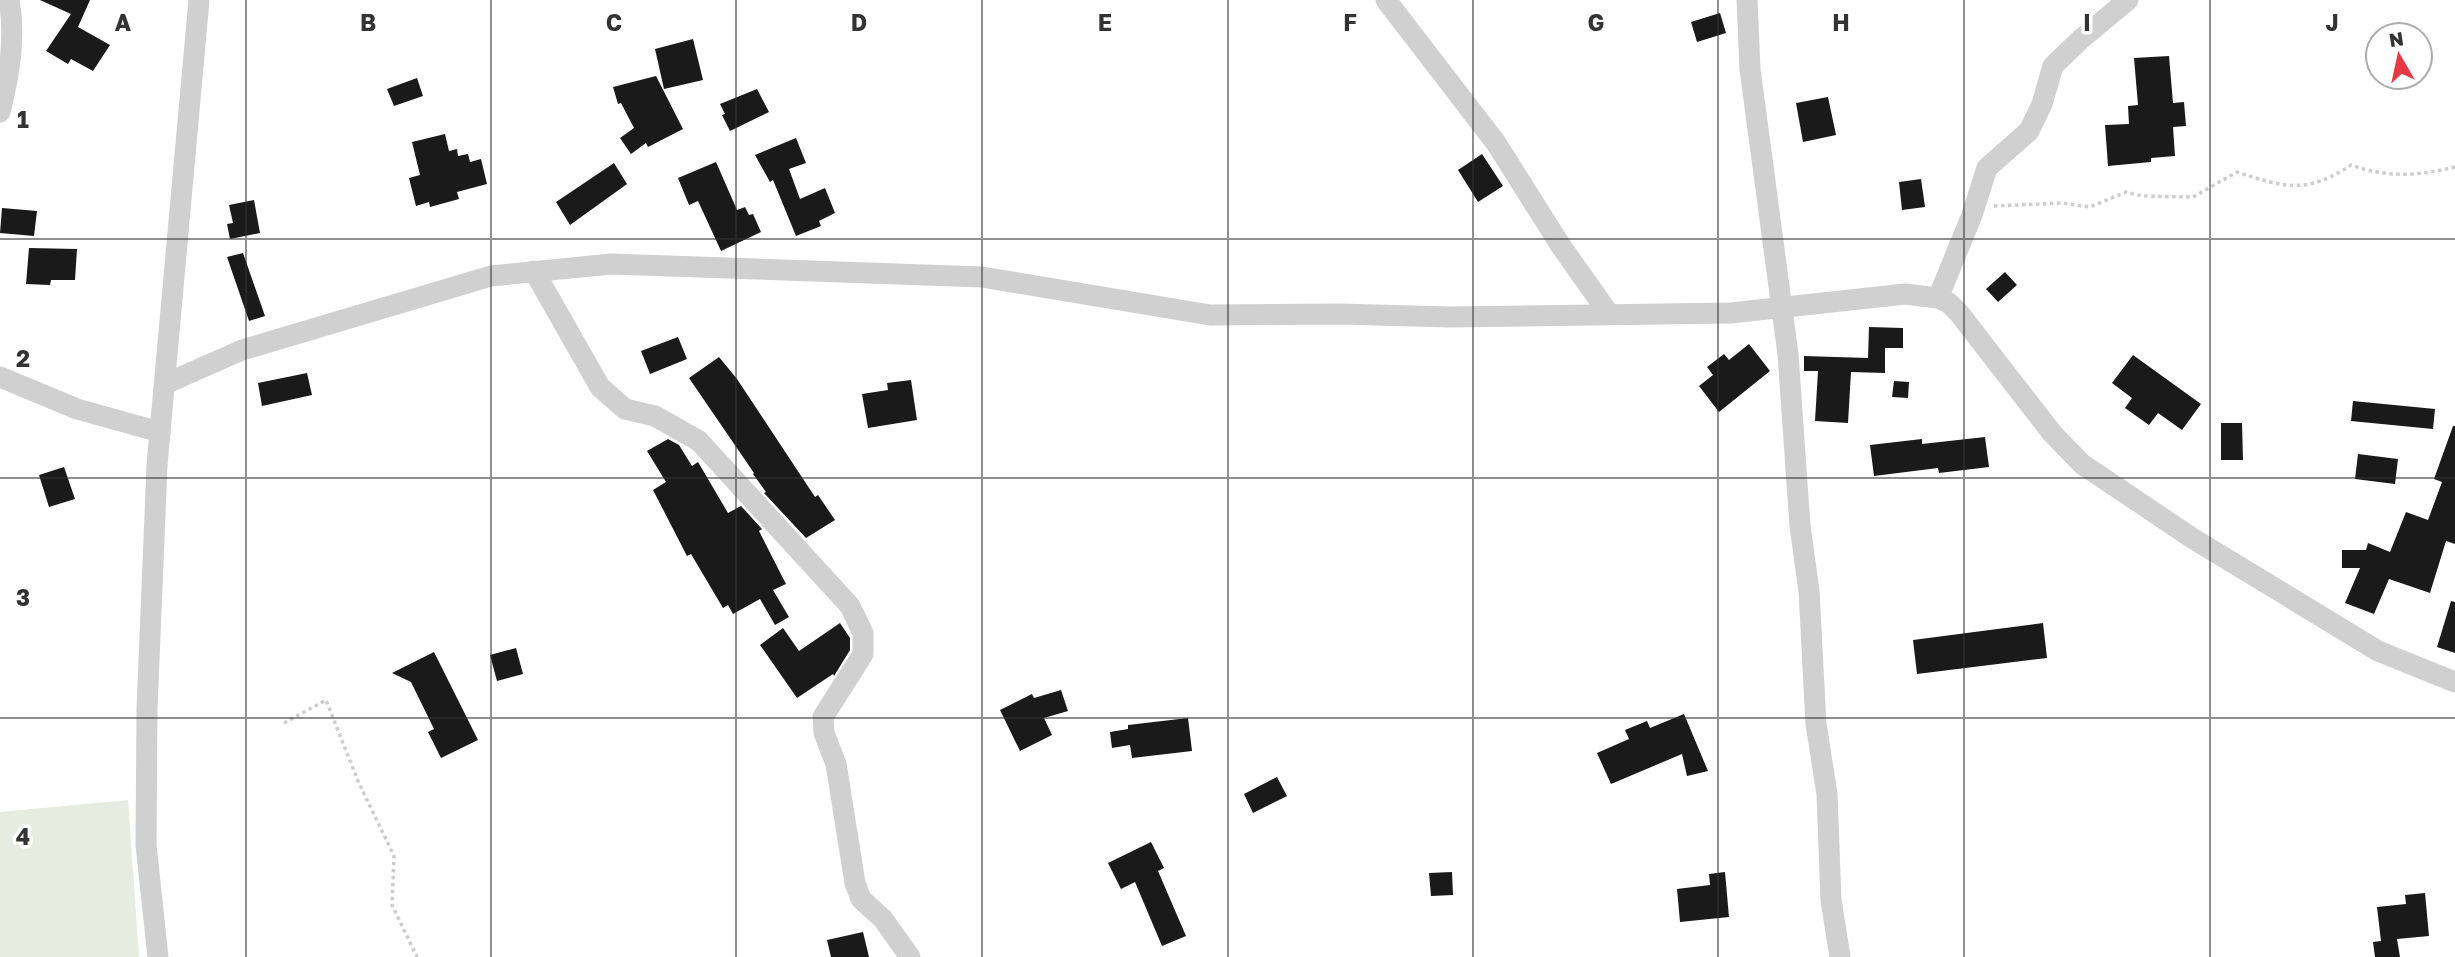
<svg xmlns="http://www.w3.org/2000/svg" width="2455" height="957" font-family="'Golos Text',sans-serif">
<style>
.green{fill:#e6ecdf}
.building{fill:#1a1a1a}
.lines{fill:none;stroke-linecap:round;stroke-linejoin:round}
.path{stroke:#cdcdcd;stroke-width:3.5;stroke-dasharray:3.5 3.5;stroke-linecap:butt}
.minor{stroke:#d0d0d0;stroke-width:21}
.grid{fill:none;stroke:#333;stroke-width:2;stroke-opacity:0.55}
.grid-label{font-size:23px;text-anchor:middle;font-weight:bold;fill:#333;stroke:#fff;stroke-width:7;stroke-linejoin:round;paint-order:stroke}
</style>
<rect width="100%" height="100%" fill="#fff"/>
<polygon class="green" points="128,800 139,957 0,957 0,812"/>
<g class="building">
<polygon points="40,0 90,0 78,27 110,45 93,71 71,59 68,64 46,51 71,14"/>
<polygon points="1720,13 1726,33 1697,42 1691,22"/>
<polygon points="693,39 703,80 664,89 655,49"/>
<polygon points="2169,56 2173,103 2184,102 2186,126 2173,127 2175,156 2151,158 2151,162 2108,166 2105,125 2129,124 2128,106 2138,105 2134,58"/>
<polygon points="656,76 683,129 648,147 646,143 631,154 620,138 634,128 621,103 618,104 613,87"/>
<polygon points="417,78 423,96 394,106 387,89"/>
<polygon points="757,89 769,112 730,131 722,115 725,114 720,104"/>
<polygon points="1828,97 1836,135 1803,142 1796,103"/>
<polygon points="445,134 449,151 457,149 458,156 468,154 470,162 481,159 487,184 457,192 459,199 430,207 429,202 416,206 409,178 420,175 412,142"/>
<polygon points="796,138 806,163 789,169 800,199 825,188 835,213 819,221 821,226 796,236 773,180 770,182 755,155"/>
<polygon points="1482,154 1503,186 1478,202 1458,170"/>
<polygon points="716,162 737,210 745,207 749,215 753,214 761,232 721,251 698,201 689,205 678,178"/>
<polygon points="614,163 627,184 570,225 556,202"/>
<polygon points="1921,179 1925,207 1902,210 1899,182"/>
<polygon points="254,200 260,233 230,239 227,224 233,223 229,205"/>
<polygon points="2,208 37,211 34,236 0,233"/>
<polygon points="29,248 77,249 75,280 51,280 50,285 26,284"/>
<polygon points="243,253 265,316 249,321 227,257"/>
<polygon points="2005,272 2017,285 1998,302 1986,289"/>
<polygon points="1869,327 1903,328 1903,348 1885,348 1885,373 1851,372 1848,423 1815,421 1818,371 1804,371 1804,356 1868,358"/>
<polygon points="678,337 687,359 650,374 641,351"/>
<polygon points="1749,344 1770,371 1719,412 1699,386 1713,375 1707,367 1724,354 1729,360"/>
<polygon points="2133,355 2201,404 2182,430 2158,413 2149,425 2125,408 2132,398 2112,383"/>
<polygon points="719,357 737,379 815,497 818,495 835,520 806,538 764,493 766,492 753,474 754,473 689,378"/>
<polygon points="307,373 312,395 262,406 258,383"/>
<polygon points="911,380 917,420 868,428 862,394 888,390 887,383"/>
<polygon points="1894,381 1909,382 1908,398 1892,397"/>
<polygon points="2353,401 2435,409 2433,429 2351,421"/>
<polygon points="2221,423 2242,423 2243,460 2221,460"/>
<polygon points="2453,426 2455,426 2455,544 2446,541 2430,593 2389,579 2374,614 2345,603 2360,568 2342,568 2342,550 2366,550 2368,543 2390,552 2406,512 2428,520 2442,482 2434,479"/>
<polygon points="1985,437 1989,467 1939,473 1938,468 1874,476 1870,445 1922,439 1922,444"/>
<polygon points="668,439 679,445 692,466 698,462 728,513 741,506 762,529 759,531 786,584 773,590 789,617 775,625 760,599 733,614 728,605 723,608 691,554 687,556 653,490 666,482 647,451"/>
<polygon points="2358,454 2398,459 2395,484 2355,479"/>
<polygon points="64,467 75,499 49,507 39,475"/>
<polygon points="2451,601 2455,602 2455,653 2437,647"/>
<polygon points="840,623 850,638 850,650 834,676 833,674 797,698 760,645 783,628 799,651"/>
<polygon points="2043,623 2047,658 1917,674 1913,640"/>
<polygon points="516,648 523,674 497,681 490,655"/>
<polygon points="434,652 478,740 441,758 428,732 434,729 411,682 392,673"/>
<polygon points="1061,690 1068,711 1044,718 1052,735 1020,751 1000,710 1032,694 1034,698"/>
<polygon points="1684,714 1708,771 1687,776 1682,754 1611,784 1597,753 1629,739 1625,730 1647,721 1650,728"/>
<polygon points="1188,718 1192,751 1132,758 1130,745 1112,748 1110,732 1128,729 1128,725"/>
<polygon points="1277,777 1287,796 1253,813 1244,794"/>
<polygon points="1151,842 1164,868 1158,871 1186,936 1162,946 1135,882 1121,889 1108,863"/>
<polygon points="1452,872 1453,895 1431,896 1429,873"/>
<polygon points="1725,872 1729,917 1680,922 1677,889 1710,885 1709,874"/>
<polygon points="2425,893 2429,936 2397,939 2400,957 2375,957 2373,942 2381,941 2377,907 2406,904 2405,895"/>
<polygon points="863,932 869,957 831,957 827,940"/>
</g>
<g class="lines">
<g class="path">
<path d="M1994,206L2062,203L2090,207L2126,192L2142,196L2193,197L2237,172C2286,188 2307,194 2351,165C2388,178 2418,176 2455,167"/>
<polyline points="284,723 326,700 358,781 394,856 392,905 417,957"/>
</g>
<g class="minor">
<polyline points="1386,0 1496,143 1561,246 1609,314"/>
<polyline points="1747,0 1750,69 1788,354 1800,526 1809,591 1816,724 1827,794 1831,900 1840,957"/>
<path d="M0,112C9,76 16,37 9,0"/>
<polyline points="534,271 600,387 625,409 655,416 699,441 850,606 863,633 863,654 823,717 824,733 836,764 855,883 861,899 883,919 910,957"/>
<polyline points="1938,298 1972,215 1987,168 2029,131 2042,104 2053,66 2081,39 2128,0"/>
<polyline points="0,377 77,409 160,432"/>
<polyline points="165,384 242,350 491,276 611,264 982,277 1210,315 1340,314 1449,317 1731,313 1905,294 1938,298 1949,303 1959,313 2052,433 2082,464 2192,538 2378,651 2455,682"/>
<polyline points="158,957 146,845 147,709 157,465 199,0"/>
</g>
</g>
<path class="grid" d="M246,0V957M491,0V957M736,0V957M982,0V957M1228,0V957M1473,0V957M1718,0V957M1964,0V957M2210,0V957M0,239H2455M0,478H2455M0,718H2455"/>
<g class="grid-label">
<text x="123" y="31">A</text>
<text x="368" y="31">B</text>
<text x="614" y="31">C</text>
<text x="859" y="31">D</text>
<text x="1105" y="31">E</text>
<text x="1350" y="31">F</text>
<text x="1596" y="31">G</text>
<text x="1841" y="31">H</text>
<text x="2087" y="31">I</text>
<text x="2332" y="31">J</text>
<text x="23" y="128">1</text>
<text x="23" y="367">2</text>
<text x="23" y="606">3</text>
<text x="23" y="845">4</text>
</g>
<g transform="translate(2399 56) rotate(351)"><circle r="33" fill="#ffffff" stroke="#adadad" stroke-width="2"/>
<path d="M0-5L12 26L0 18L-12 26Z" fill="#e63946"/>
<text y="-10" font-size="19" font-weight="bold" text-anchor="middle" fill="#333333">N</text>
</g>
</svg>
